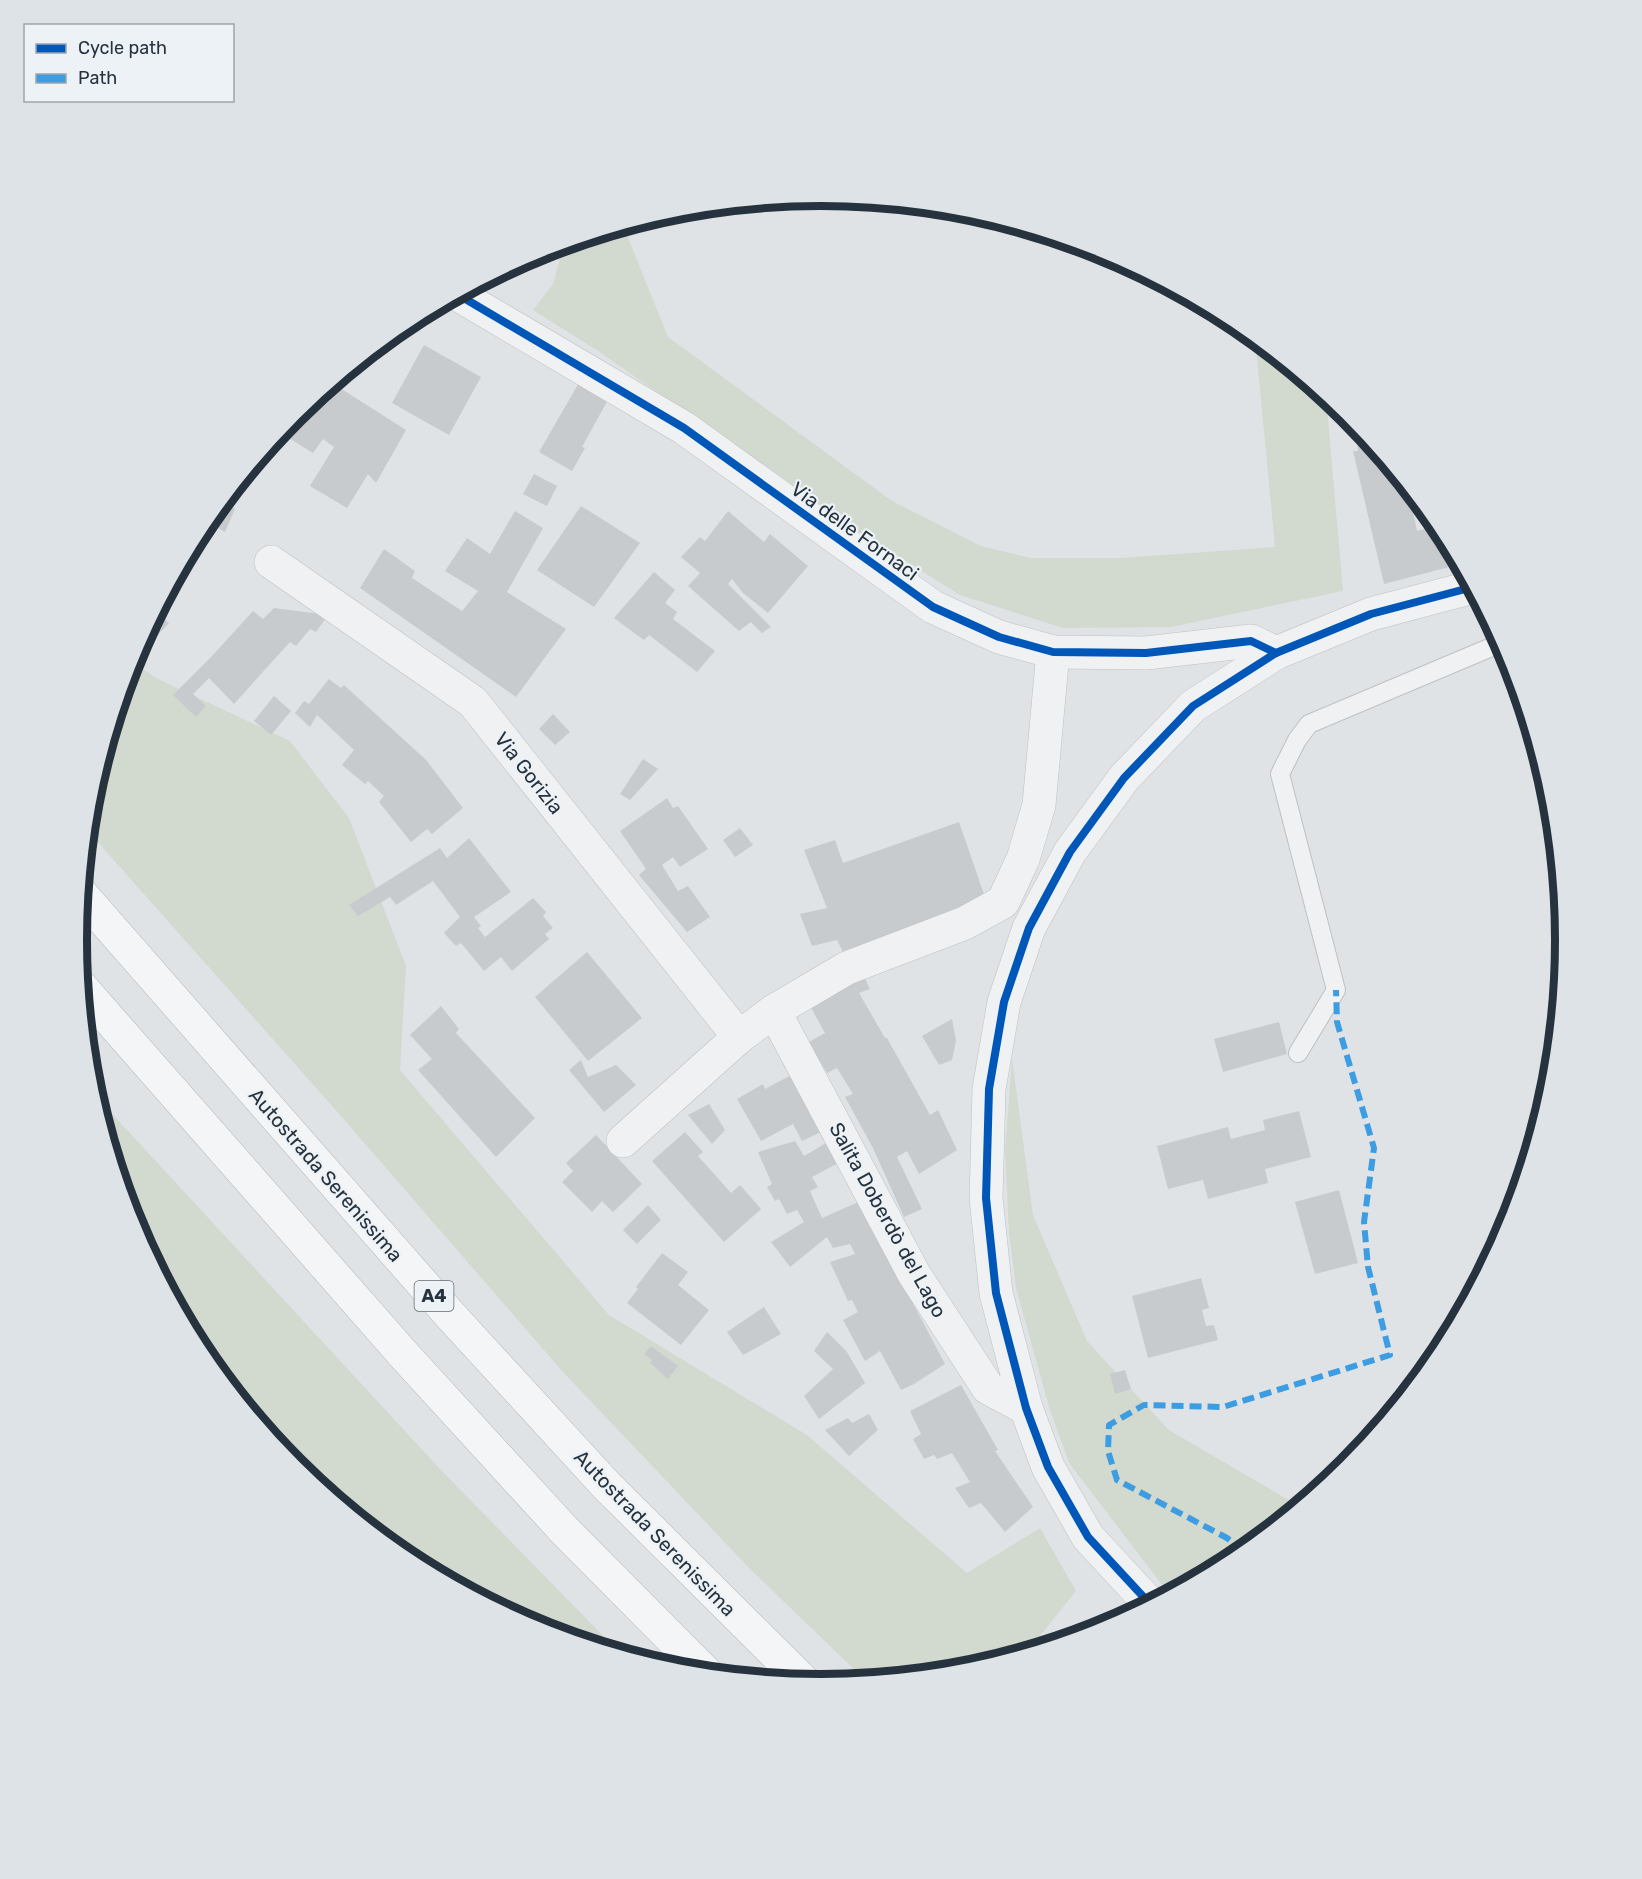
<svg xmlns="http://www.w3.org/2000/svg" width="1642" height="1879" font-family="Rubik,sans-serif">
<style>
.green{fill:#d2dad0}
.building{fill:#c8cbce}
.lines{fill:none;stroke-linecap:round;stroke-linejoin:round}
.service-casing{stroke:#bec1c4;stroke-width:20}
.minor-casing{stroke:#bec1c4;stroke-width:34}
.tertiary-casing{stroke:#bec1c4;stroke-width:34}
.motorway-casing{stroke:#b2b6ba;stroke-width:34}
.service{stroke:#eff1f2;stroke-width:18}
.minor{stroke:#eff1f2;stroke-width:33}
.tertiary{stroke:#eff1f2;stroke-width:33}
.motorway{stroke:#f4f5f6;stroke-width:33}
.quiet{stroke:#3c9de3;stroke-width:6;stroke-dasharray:12 6;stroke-linecap:butt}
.cycleway-casing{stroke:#edf2f6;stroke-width:11}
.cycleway{stroke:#0057b8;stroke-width:8}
.labels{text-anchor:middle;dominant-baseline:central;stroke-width:4.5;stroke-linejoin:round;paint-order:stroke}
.shield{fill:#edf2f6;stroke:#626c76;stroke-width:1.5}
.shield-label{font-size:18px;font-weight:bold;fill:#26333f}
.street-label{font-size:20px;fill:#26333f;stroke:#edf2f6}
.rim{fill:none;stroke:#26333f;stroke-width:8}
</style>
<rect width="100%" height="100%" fill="#e0e3e6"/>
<g class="green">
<polygon points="623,225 668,337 892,501 981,546 1030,558 1120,558 1275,547 1255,337 1326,396 1343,591 1171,627 1063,628 960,595 835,517 598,351 533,310 553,284 564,243"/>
<polygon points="131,661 156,678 290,741 349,818 406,966 400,1070 609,1315 807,1435 967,1573 1040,1528 1076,1591 1028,1651 966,1670 865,1680 750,1569 562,1371 333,1107 87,830 91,794"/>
<polygon points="1012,1058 1033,1215 1087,1341 1169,1430 1299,1506 1234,1559 1169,1594 1069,1463 1049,1407 1016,1288 1009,1233 1005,1150"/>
<polygon points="93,1093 440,1469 619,1652 536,1627 407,1558 294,1466 202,1353 133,1224"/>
</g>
<g class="building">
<polygon points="424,345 481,377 449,435 392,403"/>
<polygon points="580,381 609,398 582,447 585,448 572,471 539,452"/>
<polygon points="332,383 406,430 376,483 368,474 347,508 310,486 334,447 323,439 313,453 279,432 295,413"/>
<polygon points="1366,436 1408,487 1417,531 1439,525 1454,552 1457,565 1384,584 1353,451 1358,451 1356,438"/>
<polygon points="534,474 557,486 547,506 523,494"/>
<polygon points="222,501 235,509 225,532 206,521"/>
<polygon points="581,506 640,543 594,607 537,570"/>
<polygon points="515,511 543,528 507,592 566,629 516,697 360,588 384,549 415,571 412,578 462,611 478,591 445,571 467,538 490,554"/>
<polygon points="728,511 764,542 770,534 808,566 768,613 743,593 732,579 728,584 771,627 762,633 751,622 739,631 688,586 700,573 681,557 700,537 705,541"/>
<polygon points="654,572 675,590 665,603 677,612 673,619 715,651 697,672 649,635 644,640 614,618"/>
<polygon points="163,599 171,607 162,617 169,623 143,651 138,646"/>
<polygon points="274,608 328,615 316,632 310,629 296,646 290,642 234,704 209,678 193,694 206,706 196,717 173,695 212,656 253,611 263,619"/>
<polygon points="329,679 341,688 344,685 426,760 463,808 432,834 427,829 411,842 379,802 384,796 368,781 365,784 342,765 354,750 317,715 310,727 295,713 304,701 309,704"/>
<polygon points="274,696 291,711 271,735 254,721"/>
<polygon points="553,714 570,732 555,745 539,729"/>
<polygon points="643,759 658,769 630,800 620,794"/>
<polygon points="667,798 673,808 678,806 708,849 680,867 673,857 662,865 678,891 688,886 710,917 687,932 639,875 646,869 620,831"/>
<polygon points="959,822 986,900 843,952 837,940 812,946 800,914 827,908 804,850 835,840 843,863"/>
<polygon points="740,828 753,845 735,857 723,840"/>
<polygon points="469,838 511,892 474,917 481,926 478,928 485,937 533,898 546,912 543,916 553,928 545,934 549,939 512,971 501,957 484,971 461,943 456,946 444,933 460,917 433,881 396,905 390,897 358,916 349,905 440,848 447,858"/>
<polygon points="587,952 642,1018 588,1061 535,997"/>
<polygon points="863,974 870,989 859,993 885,1038 887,1038 930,1115 938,1110 957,1150 919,1174 907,1151 897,1157 922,1209 904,1217 873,1148 845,1097 853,1094 837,1068 827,1073 809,1042 825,1033 808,1002"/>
<polygon points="441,1006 459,1029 456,1033 535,1118 496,1157 418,1070 432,1059 410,1035"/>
<polygon points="952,1019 956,1041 952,1060 939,1065 922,1036"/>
<polygon points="1279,1022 1287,1054 1223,1072 1214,1039"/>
<polygon points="581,1060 588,1077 616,1065 636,1085 604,1112 569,1070"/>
<polygon points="793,1074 823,1131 802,1141 793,1124 761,1141 737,1099 763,1084 765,1089"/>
<polygon points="709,1104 725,1130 712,1144 688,1115"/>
<polygon points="1299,1111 1311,1157 1265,1169 1268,1183 1208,1199 1203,1180 1168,1189 1157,1146 1228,1127 1231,1139 1265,1130 1263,1120"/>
<polygon points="685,1132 703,1152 698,1156 731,1193 740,1185 761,1209 724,1242 652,1161"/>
<polygon points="596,1135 642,1184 613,1212 602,1201 592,1212 562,1182 573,1171 566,1163"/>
<polygon points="831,1140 844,1160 812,1177 818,1187 810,1191 822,1218 863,1200 899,1277 945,1364 914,1384 901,1390 880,1351 865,1361 843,1320 858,1312 852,1300 848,1301 830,1262 855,1254 850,1244 833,1248 827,1237 790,1267 771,1242 804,1222 797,1210 787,1214 779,1199 775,1201 767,1187 772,1184 758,1152 795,1141 804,1156"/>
<polygon points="1339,1190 1358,1263 1315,1274 1295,1202"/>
<polygon points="648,1205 661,1220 637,1244 623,1230"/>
<polygon points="662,1253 688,1272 678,1285 709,1310 681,1345 627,1303 638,1289 636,1287"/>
<polygon points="1201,1278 1209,1308 1202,1310 1206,1326 1214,1325 1218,1340 1148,1358 1132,1296"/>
<polygon points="764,1307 781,1334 743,1355 727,1332"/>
<polygon points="827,1332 847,1352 865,1383 819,1419 804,1396 833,1369 814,1351"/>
<polygon points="651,1346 678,1366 668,1379 650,1363 652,1360 644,1354"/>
<polygon points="1125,1370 1131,1389 1115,1394 1110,1374"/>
<polygon points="961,1385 998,1450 995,1451 1033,1507 1005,1532 981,1503 969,1508 955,1488 970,1482 952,1453 937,1459 934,1455 924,1459 913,1439 921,1434 910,1411"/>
<polygon points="869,1414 878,1430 849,1456 825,1430 848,1418 852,1423"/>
</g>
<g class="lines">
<g class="service-casing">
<polyline id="service" points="1298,1053 1336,990 1280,774 1297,740 1309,724 1494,646 1501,640"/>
</g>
<g class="minor-casing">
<g id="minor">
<polyline points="457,294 684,428 933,607 999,637 1053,652 1146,653 1251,641 1276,653"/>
<polyline points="271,562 473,702 739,1037"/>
<polyline points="774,1011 914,1274 988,1388 1026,1408"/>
<polyline points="623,1141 739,1037 774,1011 847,968 965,923 1003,902 1023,859 1039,805 1053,652"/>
</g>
</g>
<g class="tertiary-casing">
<polyline id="tertiary" points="1150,1604 1088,1537 1048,1467 1026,1408 996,1293 986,1198 989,1089 1004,1002 1029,928 1070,852 1124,778 1193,706 1276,653 1371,614 1473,587"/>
</g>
<g class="motorway-casing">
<g id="motorway">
<polyline points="81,894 450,1315 606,1485 804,1682"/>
<polyline points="81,987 404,1355 564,1530 706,1673"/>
</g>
</g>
<use href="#service" class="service"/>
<use href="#minor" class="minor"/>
<use href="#tertiary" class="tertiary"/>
<use href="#motorway" class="motorway"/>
<polyline class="quiet" points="1244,1551 1227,1538 1117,1480 1108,1451 1109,1425 1144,1405 1223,1407 1390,1355 1368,1267 1364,1222 1374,1148 1337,1022 1336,990"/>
<g class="cycleway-casing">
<g id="cycleway">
<polyline points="457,294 684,428 933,607 999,637 1053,652 1146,653 1251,641 1276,653"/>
<polyline points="1150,1604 1088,1537 1048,1467 1026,1408 996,1293 986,1198 989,1089 1004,1002 1029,928 1070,852 1124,778 1193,706 1276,653 1371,614 1473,587"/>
</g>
</g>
<use href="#cycleway" class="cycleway"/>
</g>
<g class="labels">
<rect class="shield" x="414.5" y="1281" width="39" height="30" rx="4.5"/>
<g class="shield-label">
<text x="434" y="1296">A4</text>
</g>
<g class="street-label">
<text transform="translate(855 531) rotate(36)">Via delle Fornaci</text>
<text transform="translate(529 773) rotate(52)">Via Gorizia</text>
<text transform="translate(326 1175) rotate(49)">Autostrada Serenissima</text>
<text transform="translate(888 1220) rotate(61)">Salita Doberdò del Lago</text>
<text transform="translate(655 1533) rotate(46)">Autostrada Serenissima</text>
</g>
</g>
<path d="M0 0H1642V1879H0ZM87 940a734 734 0 1 1 1468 0a734 734 0 1 1-1468 0Z" fill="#dde3e7" fill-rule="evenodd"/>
<path class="rim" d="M87 940a734 734 0 1 1 1468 0a734 734 0 1 1-1468 0Z"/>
<rect x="24" y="24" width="210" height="78" fill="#edf2f6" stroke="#9da6ad" stroke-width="1.5"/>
<rect x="36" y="44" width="30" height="9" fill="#0057b8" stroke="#9da6ad" stroke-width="1.5"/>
<text x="78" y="54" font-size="18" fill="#26333f">Cycle path</text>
<rect x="36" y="74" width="30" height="9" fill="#3c9de3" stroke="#9da6ad" stroke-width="1.5"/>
<text x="78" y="84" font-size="18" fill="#26333f">Path</text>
</svg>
